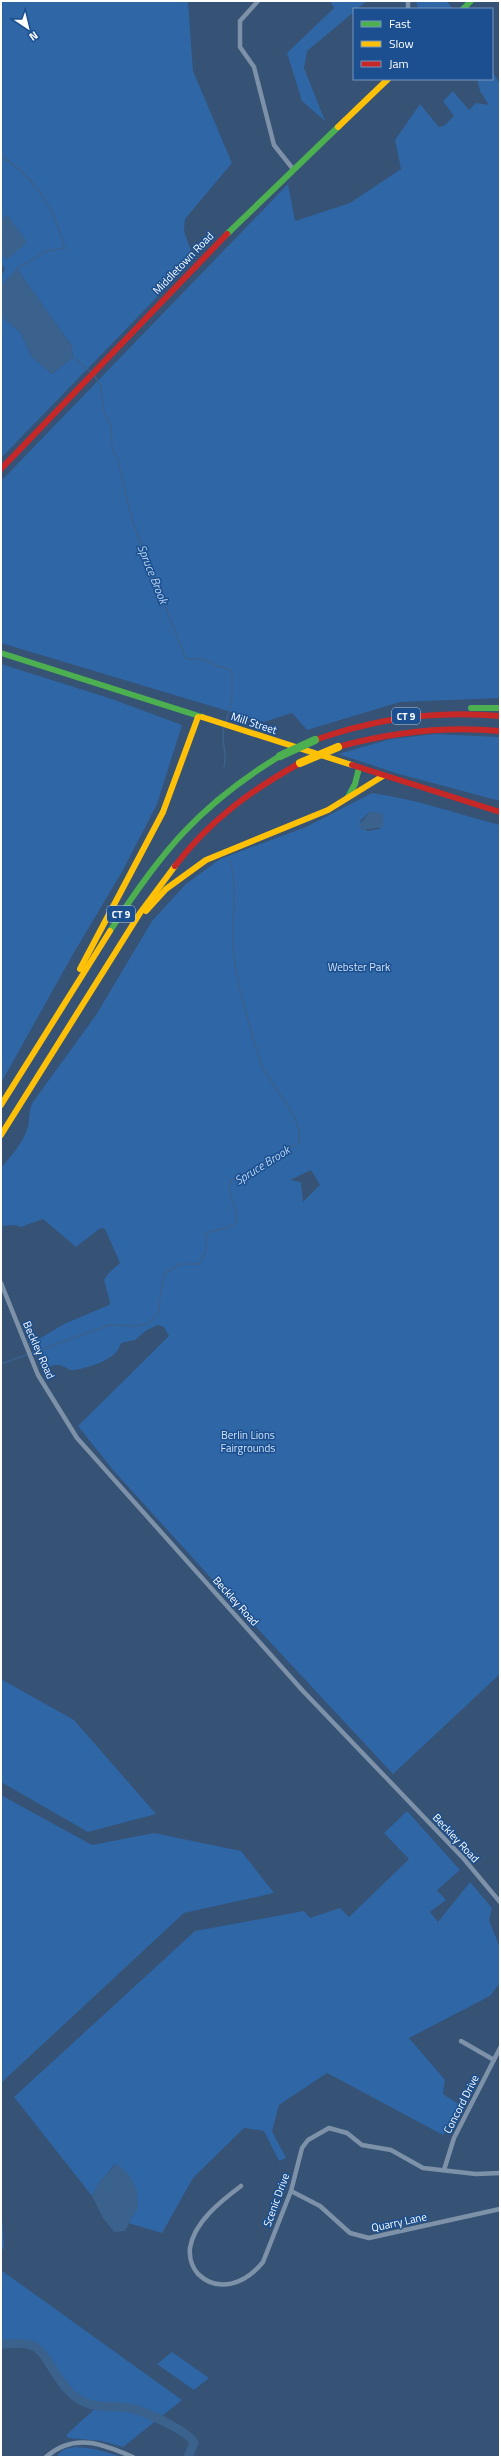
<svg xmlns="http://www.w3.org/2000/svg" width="501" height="2458" font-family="'Titillium Web',sans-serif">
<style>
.green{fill:#2f66a5;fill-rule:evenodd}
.water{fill:#3b618d}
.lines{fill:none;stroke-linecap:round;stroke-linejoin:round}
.stream{stroke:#3b618d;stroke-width:1.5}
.river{stroke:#3b618d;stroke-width:9}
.street{stroke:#7d92a8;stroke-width:4.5}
.fast{stroke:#4caf50;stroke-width:6}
.slow{stroke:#ffc107;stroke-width:6}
.jam{stroke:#c62828;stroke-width:6}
.fast-bridge{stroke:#4caf50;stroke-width:8}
.slow-bridge{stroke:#ffc107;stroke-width:8}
.labels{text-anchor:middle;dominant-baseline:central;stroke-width:3;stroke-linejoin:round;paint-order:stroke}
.shield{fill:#1b4f8f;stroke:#bbcadd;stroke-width:1}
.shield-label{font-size:10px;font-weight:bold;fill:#fff}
.street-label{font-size:11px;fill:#fff;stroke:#1b4f8f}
.park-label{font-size:11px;fill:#cfe3fa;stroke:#1b4f8f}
.water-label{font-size:12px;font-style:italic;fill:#b5d3f5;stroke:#1b4f8f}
</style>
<rect width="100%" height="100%" fill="#365274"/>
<g class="green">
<polygon points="1,1 188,1 193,71 232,163 185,219 184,231 194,259 1,458 1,316 20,332 32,357 52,374 73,357 71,345 17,269 1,286 1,276 5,269 1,263 1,255 8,259 7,215 1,221"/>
<polygon points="330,1 367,1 357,9 354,9 354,12 307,51 304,68 325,121 302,101 287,53 334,8"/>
<polygon points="416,1 447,1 452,8 418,9"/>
<polygon points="492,71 500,84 500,698 400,702 307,730 292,713 264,722 1,643 1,481 288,184 295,221 350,203 401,169 395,140 420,104 439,127 444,126 454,116 443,101 453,91 469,110 476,103 489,105 480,91 477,79 492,79"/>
<polygon points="1,664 112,699 182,725 157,804 123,870 72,956 1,1083"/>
<polygon points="435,734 500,737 500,801 399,774 338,754 391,739"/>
<path d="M372,793C416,799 457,814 500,825V1674L393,1774L230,1599L113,1470L78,1426L169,1336L164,1327L158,1325L147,1330L135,1340L121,1343C117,1360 90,1367 75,1370C68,1371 63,1364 57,1365C52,1365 49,1368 45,1367L34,1342L64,1324L109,1305L110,1302L104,1280L108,1274L120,1263L106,1231L104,1228L99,1229L76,1247L43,1219L21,1227L15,1225L1,1226V1168C11,1156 23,1143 28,1127C30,1119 28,1111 33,1102L96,1015L152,921L186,884L220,859L306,827ZM371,811L380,829L367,831L360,821ZM311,1170L320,1185L303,1202L301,1182L290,1180Z"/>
<polygon points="1,1679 74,1720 156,1814 88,1832 1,1782"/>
<polygon points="1,1795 92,1845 154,1833 241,1851 274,1893 184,1913 1,2083"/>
<polygon points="407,1811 460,1870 437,1890 446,1900 430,1912 438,1922 470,1882 492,1908 489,1920 500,1948 500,1983 490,1996 409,2038 445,2080 443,2094 462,2106 443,2135 327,2073 279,2105 272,2131 286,2158 279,2161 264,2131 244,2128 193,2178 162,2233 128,2223 138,2206 115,2164 99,2183 92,2196 14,2097 195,1931 304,1911 310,1918 340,1908 349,1917 409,1859 384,1833"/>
<polygon points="1,2200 4,2250 1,2247"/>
<path d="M1,2270L182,2400L123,2447L102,2441L68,2438L66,2435L98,2406C84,2403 70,2397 61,2385C52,2373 47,2352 32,2345C23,2342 10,2344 1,2344Z"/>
<polygon points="172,2352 209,2378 194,2390 157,2364"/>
<polygon points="76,2447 95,2449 122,2457 56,2457 64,2449"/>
</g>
<g class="water">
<polygon points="7,215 27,242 8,259 1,255 1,221"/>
<polygon points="17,269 71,345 73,357 52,374 32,357 20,332 1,316 1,286"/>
<polygon points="371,811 383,814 383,827 362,830 359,825"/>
<path d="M116,2164C129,2170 139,2189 138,2205C137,2212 129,2220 127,2228L125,2231L114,2232L103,2218L92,2196L99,2183Z"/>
</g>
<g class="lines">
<g class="stream">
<path d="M1,156C36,178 54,208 65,248L46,251L17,269"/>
<polyline points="72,357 91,372"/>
<path d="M94,375L100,384L104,412L111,426L112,447L118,461L133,523L185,657L188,659C202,657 206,660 217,666C223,669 228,666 232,672V699L226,722"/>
<path d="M224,767C228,752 220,741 224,726"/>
<path d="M1,1364L109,1325L137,1326L149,1323L158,1313L163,1279L166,1272L181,1264H199L206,1252V1233L230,1227L236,1223C241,1209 224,1195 231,1181L294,1146L299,1142C304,1115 266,1082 260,1061C249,1022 236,985 233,945C231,918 239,887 230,861"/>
</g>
<path class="river" d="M1,2344C10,2344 23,2342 31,2345C50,2352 56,2389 84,2402C99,2409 113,2405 129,2408C142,2410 189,2431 194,2443L188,2457"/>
<g class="street">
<polyline points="258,1 240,21 240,47 254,67 274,145 293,169"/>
<polyline points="408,9 408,1"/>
<polyline points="1,1283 38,1375 77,1438 303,1691 464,1859 500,1902"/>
<polyline points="461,2041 494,2060"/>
<polyline points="444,2170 454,2138 500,2048"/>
<path d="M241,2186C221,2201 194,2222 190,2248C189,2258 192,2267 198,2274C219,2294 246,2283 263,2262L291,2191L302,2148L308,2140L329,2128L347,2133L362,2145L391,2150L423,2168L476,2174L500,2173"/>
<polyline points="291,2191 320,2206 350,2233 369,2238 500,2209"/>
<path d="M46,2457C74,2432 103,2444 133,2457"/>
</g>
<g class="fast">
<polyline points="463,9 471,1"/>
<polyline points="227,234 338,127"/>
<polyline points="1,653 202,717"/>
<polyline points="471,708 500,708"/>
<polyline points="348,797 355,784 359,768"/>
<path d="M110,931C160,853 200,804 280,756"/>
</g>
<g class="slow">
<polyline points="338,127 388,79"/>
<polyline points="202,717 352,765"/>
<polyline points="146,911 166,889 206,860 328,810 383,776"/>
<polyline points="80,969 163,812 198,717"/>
<polyline points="1,1105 110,931"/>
<polyline points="1,1135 140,913 175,866"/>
</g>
<g class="jam">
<polyline points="1,469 227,234"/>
<path d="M315,740C376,718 436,710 500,716"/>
<path d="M338,747C392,732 444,726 500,731"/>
<polyline points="352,765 500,812"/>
<path d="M175,866C209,821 251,790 300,763"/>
</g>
<polyline class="fast-bridge" points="280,756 315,740"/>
<polyline class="slow-bridge" points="300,763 338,747"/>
</g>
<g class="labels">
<g class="shield">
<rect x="392" y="708" width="28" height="16" rx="3"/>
<rect x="107" y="906" width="28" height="16" rx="3"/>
</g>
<g class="shield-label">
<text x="406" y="716">CT 9</text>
<text x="121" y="914">CT 9</text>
</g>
<g class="street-label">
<text transform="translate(183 263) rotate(-46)">Middletown Road</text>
<text transform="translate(254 723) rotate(18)">Mill Street</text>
<text transform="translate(39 1350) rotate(66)">Beckley Road</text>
<text transform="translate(236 1601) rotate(48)">Beckley Road</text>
<text transform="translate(456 1838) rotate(47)">Beckley Road</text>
<text transform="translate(461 2104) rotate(-63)">Concord Drive</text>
<text transform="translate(276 2200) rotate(-70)">Scenic Drive</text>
<text transform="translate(399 2222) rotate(-12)">Quarry Lane</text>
</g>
<g class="park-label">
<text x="359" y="967">Webster Park</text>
<text x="248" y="1435">Berlin Lions<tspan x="248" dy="13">Fairgrounds</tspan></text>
</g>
<g class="water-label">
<text transform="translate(153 574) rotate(68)">Spruce Brook</text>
<text transform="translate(262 1165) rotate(-32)">Spruce Brook</text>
</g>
</g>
<rect width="501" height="2458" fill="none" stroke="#ffffff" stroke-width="4"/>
<rect x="353" y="8" width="140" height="72" fill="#1b4f8f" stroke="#7695bc"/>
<rect x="361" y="21" width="20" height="6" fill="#4caf50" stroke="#7695bc"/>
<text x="389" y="28" font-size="12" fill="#ffffff">Fast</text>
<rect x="361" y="41" width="20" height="6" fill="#ffc107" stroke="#7695bc"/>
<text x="389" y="48" font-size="12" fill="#ffffff">Slow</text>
<rect x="361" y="61" width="20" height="6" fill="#c62828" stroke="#7695bc"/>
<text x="389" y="68" font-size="12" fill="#ffffff">Jam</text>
<g transform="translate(28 28) rotate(145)" stroke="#1b4f8f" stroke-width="3" paint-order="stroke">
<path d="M0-3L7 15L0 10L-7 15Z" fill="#ffffff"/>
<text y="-6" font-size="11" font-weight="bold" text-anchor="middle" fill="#ffffff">N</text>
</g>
</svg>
